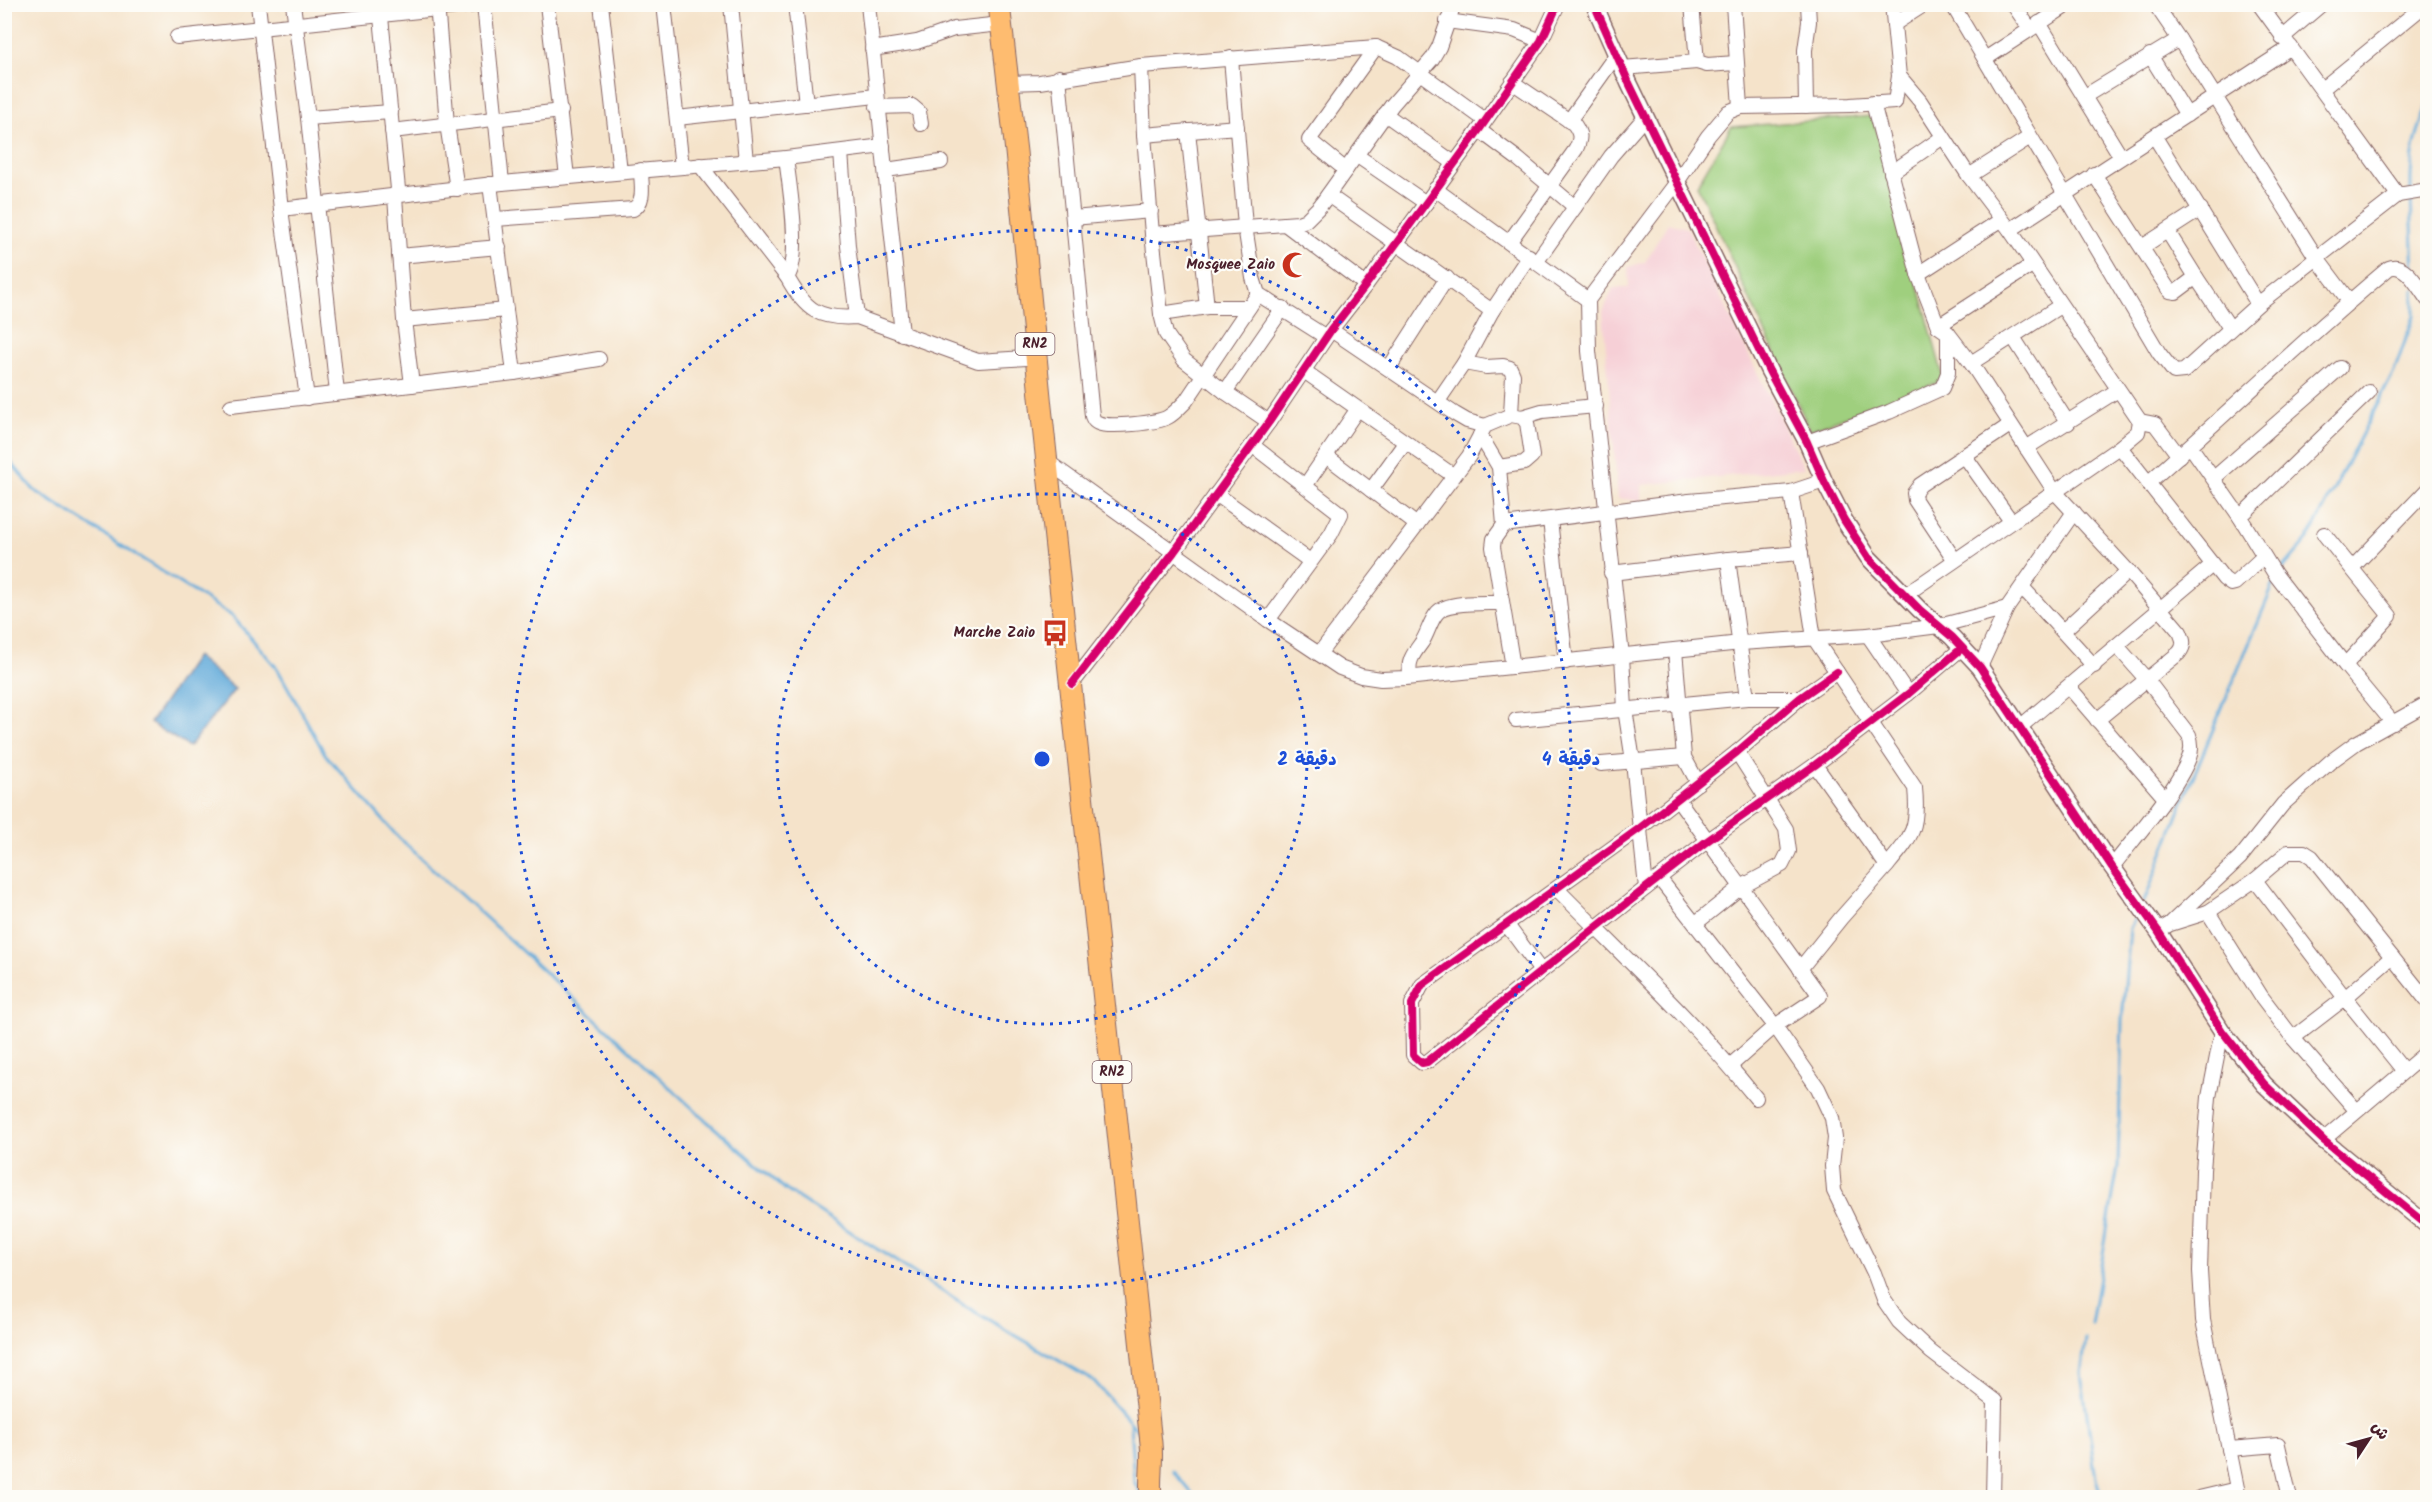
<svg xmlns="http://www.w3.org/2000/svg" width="2432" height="1502" font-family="Kalam,'Playpen Sans Arabic',sans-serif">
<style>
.built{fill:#f6cfd6}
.green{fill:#9fcf7e;stroke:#747754;stroke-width:1.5}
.water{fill:#63abda;stroke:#566582;stroke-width:1.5}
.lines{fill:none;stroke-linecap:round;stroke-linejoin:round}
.stream{stroke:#63abda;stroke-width:3}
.minor-casing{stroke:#866463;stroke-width:16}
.tertiary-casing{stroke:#866463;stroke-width:19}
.trunk-casing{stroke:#866463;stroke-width:23}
.minor{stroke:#fff;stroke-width:14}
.tertiary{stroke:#fff;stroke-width:16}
.trunk{stroke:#febc70;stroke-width:21}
.cycleway-casing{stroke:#fdfcf7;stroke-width:11}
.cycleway{stroke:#d6006c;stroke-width:8}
.ring{fill:none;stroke:#1d4ed8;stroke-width:3;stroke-dasharray:3 6}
.labels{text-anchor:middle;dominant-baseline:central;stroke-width:4.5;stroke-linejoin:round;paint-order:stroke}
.shield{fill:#fdfcf7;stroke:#806168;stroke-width:1.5}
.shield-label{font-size:14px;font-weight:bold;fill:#4a1f2b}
.poi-label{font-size:15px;font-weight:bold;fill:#4a1f2b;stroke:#fdfcf7;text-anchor:end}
.centre{fill:#1d4ed8;stroke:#fdfcf7;stroke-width:3}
.ring-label{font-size:18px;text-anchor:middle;font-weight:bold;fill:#1d4ed8;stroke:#fdfcf7;stroke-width:4.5;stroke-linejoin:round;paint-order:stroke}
</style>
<rect width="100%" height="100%" fill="#fdfcf7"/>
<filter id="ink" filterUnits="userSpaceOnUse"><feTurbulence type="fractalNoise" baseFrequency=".0167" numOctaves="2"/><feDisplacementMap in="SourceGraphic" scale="12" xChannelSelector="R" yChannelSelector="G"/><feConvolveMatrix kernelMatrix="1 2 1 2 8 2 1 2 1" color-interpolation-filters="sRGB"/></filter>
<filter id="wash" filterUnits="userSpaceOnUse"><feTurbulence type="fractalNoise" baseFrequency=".008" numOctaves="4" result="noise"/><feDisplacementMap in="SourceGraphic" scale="24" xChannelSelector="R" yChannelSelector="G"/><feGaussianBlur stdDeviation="1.35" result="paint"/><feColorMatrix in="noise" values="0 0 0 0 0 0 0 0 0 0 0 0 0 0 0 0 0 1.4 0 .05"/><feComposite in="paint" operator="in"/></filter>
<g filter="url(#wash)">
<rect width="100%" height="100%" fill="#f5e3ca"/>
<polygon class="built" points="1668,223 1687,228 1804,468 1641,485 1641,501 1618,498 1603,312 1613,288 1629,288 1628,267 1645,262"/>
<polygon class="green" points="1873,116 1944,380 1810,430 1697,185 1731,127"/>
<polygon class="water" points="196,656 235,689 189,747 150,723"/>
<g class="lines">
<g class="stream">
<path d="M2411,190C2410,162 2416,131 2428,105"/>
<polyline points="2411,197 2414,274"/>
<polyline points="4,454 34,490 232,616 277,668 325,754 398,837 701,1116 786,1190 965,1306 1094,1381 1138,1431"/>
<polyline points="2280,572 2308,539 2394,372 2414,316 2414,290"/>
<polyline points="2144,902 2186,794 2275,581"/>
<polyline points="2091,1324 2118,1166 2122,1020 2130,928 2138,913"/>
<polyline points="2086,1339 2081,1373 2096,1479 2102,1498"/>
<polyline points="1130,1424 1134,1481 1142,1497"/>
<polyline points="1173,1471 1196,1498"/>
</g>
</g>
</g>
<g filter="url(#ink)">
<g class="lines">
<g class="minor-casing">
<g id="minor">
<polyline points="258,4 281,209 307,398"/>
<polyline points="293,4 308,118 337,393"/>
<polyline points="437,4 447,124 457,189"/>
<polyline points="484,4 502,183"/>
<polyline points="547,4 567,177"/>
<polyline points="601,4 620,171"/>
<polyline points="664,4 682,167"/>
<polyline points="731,4 746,161"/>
<polyline points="795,4 806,104"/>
<polyline points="868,4 902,334"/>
<polyline points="1692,4 1697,62 1707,65 1736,63"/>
<polyline points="1733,4 1740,107"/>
<polyline points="1952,4 2159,353 2174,372 2184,371 2258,304 2398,195 2428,190"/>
<polyline points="2013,4 2030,29"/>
<polyline points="2155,4 2179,39 2316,257 2349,301"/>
<polyline points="2259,4 2398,195"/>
<polyline points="381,17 398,189 395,197 404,320 412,385"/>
<polyline points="1447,21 1514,30 1541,41"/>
<polyline points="2039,23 2121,157"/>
<polyline points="1894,24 1925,4"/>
<polyline points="177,37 484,4"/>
<polyline points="2282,38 2322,4"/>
<polyline points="872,49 917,42 954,29 1001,24"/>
<polyline points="2150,55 2187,115"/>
<polyline points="1231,58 1245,226 1253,278 1258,294 1326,337"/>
<polyline points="1985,59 2069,4"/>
<polyline points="1141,66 1144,135 1152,234 1161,314 1166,334 1184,360 1225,392 1269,422"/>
<polyline points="1622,68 1697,62"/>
<polyline points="1899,76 1920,101 1969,176 2010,230 2140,421 2138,432 2120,447 1905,595"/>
<path d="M1059,77L1092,416C1094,420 1093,421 1098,423C1108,428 1158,423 1168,417C1175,413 1180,407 1186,401L1258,294"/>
<polyline points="1008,83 1040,82 1141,66 1376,47 1398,57 1485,120"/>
<polyline points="2322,89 2426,4"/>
<polyline points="2085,96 2179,39"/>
<path d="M1873,103L1918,274L1938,326L1948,333L1971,363L2055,492L2128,571L2180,632C2184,641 2185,645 2179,653L2097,720"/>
<polyline points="1806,106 1805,50 1809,22 1808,4"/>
<polyline points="877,107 912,106 919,112 921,124"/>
<polyline points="1385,114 1454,163"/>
<polyline points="308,118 391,112"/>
<polyline points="677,118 876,96"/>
<polyline points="1569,121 1616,55"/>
<polyline points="1479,130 1518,159 1575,207"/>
<polyline points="392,131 561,111"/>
<polyline points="1188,131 1207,307"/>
<polyline points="1144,135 1237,127"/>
<polyline points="2155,137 2258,304"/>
<polyline points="841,152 848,246 857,317"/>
<polyline points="1356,155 1426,203"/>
<path d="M700,165L787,277C802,259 789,183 786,158"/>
<polyline points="886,170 941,162"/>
<polyline points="1346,170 1309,140 1376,47"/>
<polyline points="1891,173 1943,137"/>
<polyline points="2094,174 2167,287 2170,291 2176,292 2196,277 2230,328"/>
<polyline points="1969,176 2030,137"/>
<polyline points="490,184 514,373"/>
<polyline points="1435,189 1588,300"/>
<polyline points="1328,195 1492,311 1464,363 1486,367 1503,366 1510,368 1513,375 1511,415"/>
<polyline points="281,209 502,183 786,158 883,146"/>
<polyline points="1073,218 1151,211"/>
<path d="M495,219L633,209C646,202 641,184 641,170"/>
<polyline points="1285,224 1366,285"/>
<polyline points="2010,230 2291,47"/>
<polyline points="2168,232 2196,277"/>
<polyline points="1152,234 1298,223 1306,220 1320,206 1392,105 1432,59 1439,47 1454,4"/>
<path d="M1510,241L1576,149C1581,138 1581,134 1574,124L1512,82"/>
<polyline points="2142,247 2201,209"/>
<polyline points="399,256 499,247"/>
<polyline points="1537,261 1611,156 1645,117"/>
<polyline points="1918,274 2001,220"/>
<path d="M787,277C805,310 819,320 857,317L978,361L1027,358L1036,353"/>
<polyline points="1492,311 1529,256"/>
<polyline points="1161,314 1207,307 1249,307"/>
<polyline points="404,320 506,310"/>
<polyline points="1938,326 2032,265"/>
<polyline points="1331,330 1455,414 1467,421 1485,426"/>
<polyline points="2013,337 2068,423"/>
<polyline points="1971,363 2060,306"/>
<polyline points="1389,368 1447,278"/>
<polyline points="1304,371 1454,476"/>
<polyline points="1225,392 1283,308"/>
<polyline points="1438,401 1464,363"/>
<polyline points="231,406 514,373 599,359"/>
<polyline points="1522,417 1542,411 1596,406"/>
<polyline points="2140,421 2155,424 2179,456"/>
<polyline points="1480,435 1499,467 1504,525"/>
<polyline points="1807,442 1889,412 1942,388 1948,373 1948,333"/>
<polyline points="1252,445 1341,514 1331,534 1268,620"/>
<polyline points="2120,447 2224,579 2231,584 2235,583 2263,557"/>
<polyline points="2191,447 2240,517 2275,574 2345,665 2393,723"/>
<polyline points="2026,448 2118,390"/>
<polyline points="1964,455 2011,521"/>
<polyline points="1326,456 1417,525"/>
<polyline points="1048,462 1268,620 1340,668 1361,676 1381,679 1406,678 1741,643 1868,635 1939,626 2007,608"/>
<polyline points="2214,478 2340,368"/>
<path d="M2148,483C2229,412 2306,337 2389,268C2406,261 2419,289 2428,300"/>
<polyline points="1305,486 1357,410"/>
<polyline points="1371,490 1405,443"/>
<path d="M1791,492L1814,638L1915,788C1919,829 1912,836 1887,866"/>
<polyline points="1216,494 1310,561"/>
<polyline points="2240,517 2369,392"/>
<polyline points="1550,520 1566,662"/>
<polyline points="2324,534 2390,616 2345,665"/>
<polyline points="1728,559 1747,698"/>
<polyline points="1954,559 1915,500 1914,493 1920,485 2010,425"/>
<polyline points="2353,567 2428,489"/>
<polyline points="1611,573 1728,559 1801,553"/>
<polyline points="2023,588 2094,666"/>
<polyline points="2063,631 2128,571"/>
<polyline points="1868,635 1908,694"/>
<polyline points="1675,650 1684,757 1698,783"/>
<polyline points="1319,654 1469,456 1485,426 1511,415 1522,417 1527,423 1532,456 1524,463 1499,467"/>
<polyline points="1513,667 1493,547 1494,539 1504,525 1689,501 1791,492 1824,481"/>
<polyline points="1980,667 2007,608 2074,512"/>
<polyline points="1837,672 1800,698 1737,752 1640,828 1422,985 1412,1004 1413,1055 1422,1063 1427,1062 1646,888 1707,841 1815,765 1908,694 1962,648"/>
<path d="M1411,676C1406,662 1414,653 1422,642C1428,633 1430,621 1437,613C1446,601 1486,603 1501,603"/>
<polyline points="1072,684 1174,552 1269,422 1331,330 1366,285 1479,130 1541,41 1558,4"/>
<polyline points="2069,687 2164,797"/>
<polyline points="1516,720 1747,698 1800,698"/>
<polyline points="2020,727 2212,565"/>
<polyline points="1601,764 1684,757"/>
<polyline points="1677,798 1820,996 1775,1026 1730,1066"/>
<path d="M2112,867C2135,837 2176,791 2189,758C2192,750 2192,743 2189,735L2147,680L2117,646"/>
<polyline points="1659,878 1775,1026 1818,1088 1832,1118 1835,1138 1832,1166 1834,1191 1874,1273 1884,1300 1899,1322 1931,1352 1995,1401 1993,1498"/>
<polyline points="2255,880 2345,998 2404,1071"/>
<polyline points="1646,888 1633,761 1625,709 1622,656 1589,351 1588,300 1677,182 1708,136 1728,112 1740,107 1850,105 1895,102 1899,76 1892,4"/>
<path d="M1557,889C1624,957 1696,1023 1756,1098"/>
<polyline points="2208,912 2261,996 2293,1038 2356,1110"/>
<polyline points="2172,922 2240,858 2283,804 2330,762 2356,743 2428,703"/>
<polyline points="1696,923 1741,887 1782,865 1789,851 1786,829 1737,752"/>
<polyline points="1507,925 1541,971"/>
<polyline points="2158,931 2170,924 2208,912 2255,880 2288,852 2304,852 2312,857 2428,1002"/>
<polyline points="1800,969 1841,918 1887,866 1815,765"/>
<polyline points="2222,1031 2209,1097 2203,1170 2200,1271 2203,1320 2239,1498"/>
<polyline points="2293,1038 2345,998 2392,957"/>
<polyline points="2323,1140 2428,1051"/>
<polyline points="2229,1449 2278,1445 2290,1498"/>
<polyline points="2199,1498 2237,1489"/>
</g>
</g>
<g class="tertiary-casing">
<polyline id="tertiary" points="1594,4 1629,83 1769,371 1807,442 1824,481 1844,520 1868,557 1920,610 1952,637 1980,667 2112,867 2158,931 2222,1031 2264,1084 2323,1140 2428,1226"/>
</g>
<g class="trunk-casing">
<path id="trunk" d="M999,4L1016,152L1041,407L1151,1443C1153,1462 1149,1479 1151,1498"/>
</g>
<use href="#minor" class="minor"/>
<use href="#tertiary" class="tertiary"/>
<use href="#trunk" class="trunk"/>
<g class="cycleway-casing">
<g id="cycleway">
<polyline points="1594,4 1629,83 1769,371 1807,442 1824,481 1844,520 1868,557 1920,610 1952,637 1980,667 2112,867 2158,931 2222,1031 2264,1084 2323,1140 2428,1226"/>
<polyline points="1837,672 1800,698 1737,752 1640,828 1422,985 1412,1004 1413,1055 1422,1063 1427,1062 1646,888 1707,841 1815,765 1908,694 1962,648"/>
<polyline points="1072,684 1174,552 1269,422 1331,330 1366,285 1479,130 1541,41 1558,4"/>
</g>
</g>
<use href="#cycleway" class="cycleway"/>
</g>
</g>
<g class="ring">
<circle cx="1042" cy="759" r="265"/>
<circle cx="1042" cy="759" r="529"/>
</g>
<defs>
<g id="mosque-bare" transform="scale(2.07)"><path d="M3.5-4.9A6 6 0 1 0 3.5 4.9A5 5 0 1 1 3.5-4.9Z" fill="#c8321e" stroke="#fdfcf7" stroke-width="2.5" paint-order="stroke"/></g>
<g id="bus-bare" transform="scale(2.07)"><path d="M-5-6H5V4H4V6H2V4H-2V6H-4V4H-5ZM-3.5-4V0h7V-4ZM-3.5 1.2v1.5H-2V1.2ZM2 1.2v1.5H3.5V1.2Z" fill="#c8321e" stroke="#fdfcf7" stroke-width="2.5" paint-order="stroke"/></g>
</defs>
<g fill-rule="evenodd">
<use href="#mosque-bare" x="1295" y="265"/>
<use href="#bus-bare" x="1055" y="633"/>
</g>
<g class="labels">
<g class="shield">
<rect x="1015.5" y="333" width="39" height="22" rx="4.5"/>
<rect x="1092.5" y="1061" width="39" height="22" rx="4.5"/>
</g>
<g class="shield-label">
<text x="1035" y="344">RN2</text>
<text x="1112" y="1072">RN2</text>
</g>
<g class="poi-label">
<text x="1275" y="265">Mosquee Zaio</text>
<text x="1035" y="633">Marche Zaio</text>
</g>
</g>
<circle cx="1042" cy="759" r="9" class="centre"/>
<g class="ring-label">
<text x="1307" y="765">2 دقيقة</text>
<text x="1571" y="765">4 دقيقة</text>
</g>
<rect width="2432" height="1502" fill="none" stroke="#fdfcf7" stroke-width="24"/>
<g transform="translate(2369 1439) rotate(54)" stroke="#fdfcf7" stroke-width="4.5" paint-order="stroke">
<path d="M0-4.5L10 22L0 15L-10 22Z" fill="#4a1f2b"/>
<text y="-9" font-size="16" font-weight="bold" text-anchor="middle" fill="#4a1f2b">ش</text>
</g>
</svg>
